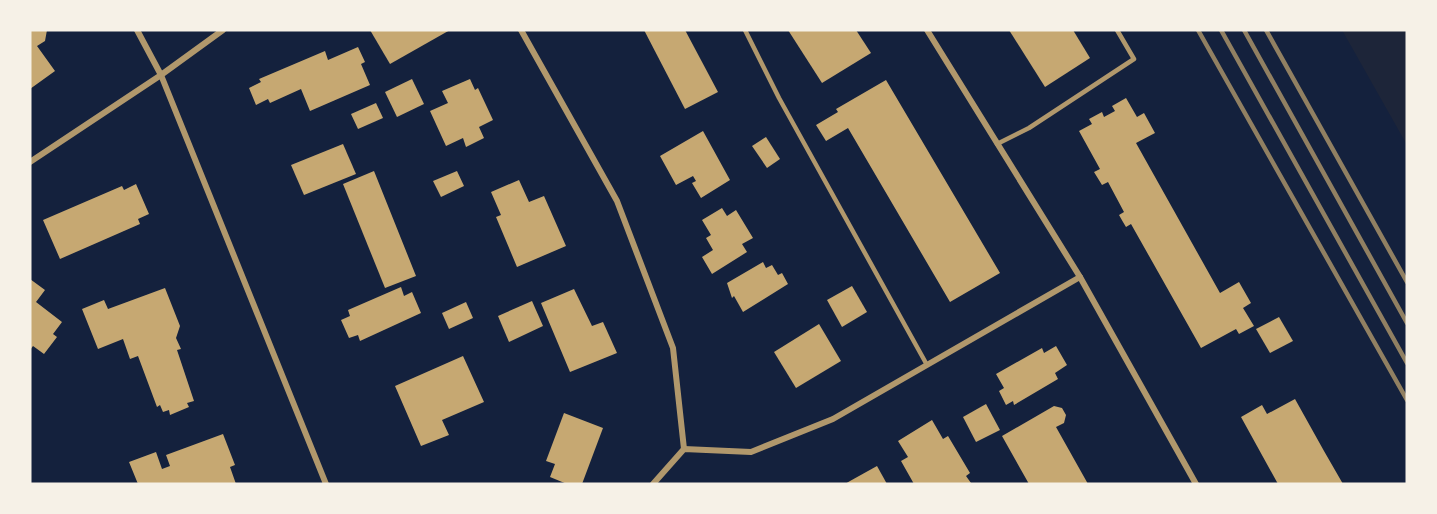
<svg xmlns="http://www.w3.org/2000/svg" width="1437" height="514" font-family="Signika,sans-serif">
<style>
.green{fill:#1d2539}
.building{fill:#c6a872}
.lines{fill:none;stroke-linecap:round;stroke-linejoin:round}
.service{stroke:#b1986c;stroke-width:4.5}
.minor{stroke:#b1986c;stroke-width:6}
.rail{stroke:#918062;stroke-width:4.5}
</style>
<rect width="100%" height="100%" fill="#14213d"/>
<polygon class="green" points="1342,30 1407,30 1407,145"/>
<g class="building">
<polygon points="30,30 47,30 45,41 37,46 55,71 30,89"/>
<polygon points="370,30 450,30 390,64"/>
<polygon points="644,30 685,30 718,92 685,109"/>
<polygon points="788,30 856,30 871,53 822,83"/>
<polygon points="1009,30 1073,30 1090,58 1045,87"/>
<polygon points="358,47 365,62 361,64 370,85 310,111 301,89 270,103 268,99 256,105 249,88 261,82 259,79 325,51 328,60"/>
<polygon points="412,79 424,104 397,117 385,92"/>
<polygon points="470,79 475,90 478,88 493,120 479,127 484,138 466,147 463,138 446,146 430,111 448,103 442,91"/>
<polygon points="886,80 1000,273 950,302 848,128 826,141 816,125 838,112 836,109"/>
<polygon points="1126,98 1137,117 1144,113 1155,133 1136,143 1220,293 1239,282 1251,303 1243,308 1254,326 1239,334 1236,329 1201,348 1131,224 1126,227 1123,222 1119,215 1124,212 1108,182 1102,185 1094,172 1100,169 1079,131 1092,124 1089,119 1102,112 1104,117 1115,111 1112,106"/>
<polygon points="376,103 383,118 358,129 351,114"/>
<polygon points="703,131 730,180 701,198 692,183 696,181 693,176 676,185 660,156"/>
<polygon points="766,137 780,159 767,168 752,146"/>
<polygon points="343,144 356,174 304,195 291,165"/>
<polygon points="374,171 416,276 385,288 343,184"/>
<polygon points="457,171 464,186 441,197 433,181"/>
<polygon points="519,180 529,202 544,196 566,246 517,267 496,217 501,215 491,192"/>
<polygon points="136,184 149,214 138,219 140,224 60,259 43,220 122,186 124,190"/>
<polygon points="722,208 727,216 736,210 753,238 742,244 747,252 712,274 702,257 713,250 706,238 711,235 702,220"/>
<polygon points="763,262 766,268 772,265 778,275 782,273 788,284 743,312 734,296 732,298 727,283"/>
<polygon points="30,279 45,290 36,302 62,322 53,334 57,337 44,354 33,346 30,350"/>
<polygon points="852,286 867,312 842,327 827,300"/>
<polygon points="401,287 404,296 412,292 421,313 360,341 358,335 349,338 341,320 350,316 348,310"/>
<polygon points="165,288 180,326 176,338 181,349 177,350 194,401 187,403 189,407 170,415 169,410 163,412 160,405 157,407 138,356 130,359 123,339 98,349 82,309 104,300 108,309"/>
<polygon points="574,289 592,326 603,322 617,353 570,372 541,303"/>
<polygon points="532,301 543,326 509,342 498,316"/>
<polygon points="466,302 473,318 449,329 442,313"/>
<polygon points="1279,317 1293,341 1270,353 1256,329"/>
<polygon points="819,324 841,361 796,388 774,352"/>
<polygon points="1056,346 1067,365 1055,373 1058,379 1014,405 1013,401 1006,405 999,391 1004,388 996,374 1042,348 1044,353"/>
<polygon points="463,356 484,402 442,420 449,435 421,446 395,386"/>
<polygon points="1295,399 1324,451 1343,484 1278,484 1241,417 1262,405 1267,414"/>
<polygon points="986,404 1000,430 976,442 963,417"/>
<polygon points="1054,406 1062,408 1066,415 1064,423 1056,427 1088,484 1029,484 1002,436"/>
<polygon points="564,413 603,428 582,484 567,484 550,477 555,464 546,461"/>
<polygon points="932,420 943,439 948,436 970,473 966,476 971,483 914,484 901,461 908,457 898,441"/>
<polygon points="223,434 235,465 230,467 236,484 138,484 129,462 156,452 162,469 170,466 166,455"/>
<polygon points="877,466 887,484 845,484 850,481"/>
</g>
<g class="lines">
<g class="service">
<polyline points="745,30 779,98 927,365"/>
<polyline points="997,144 1029,128 1134,59 1117,30"/>
</g>
<g class="minor">
<polyline points="137,30 161,75 326,484"/>
<polyline points="521,30 617,201 673,348 684,449"/>
<polyline points="927,30 1080,277 1196,484"/>
<polyline points="30,162 161,75 223,30"/>
<polyline points="653,484 684,449 751,452 833,419 1080,277"/>
</g>
<g class="rail">
<polyline points="1198,30 1407,400"/>
<polyline points="1221,30 1407,363"/>
<polyline points="1244,30 1407,323"/>
<polyline points="1266,30 1407,282"/>
</g>
</g>
<rect width="1437" height="514" fill="none" stroke="#f6f1e7" stroke-width="63"/>
</svg>
